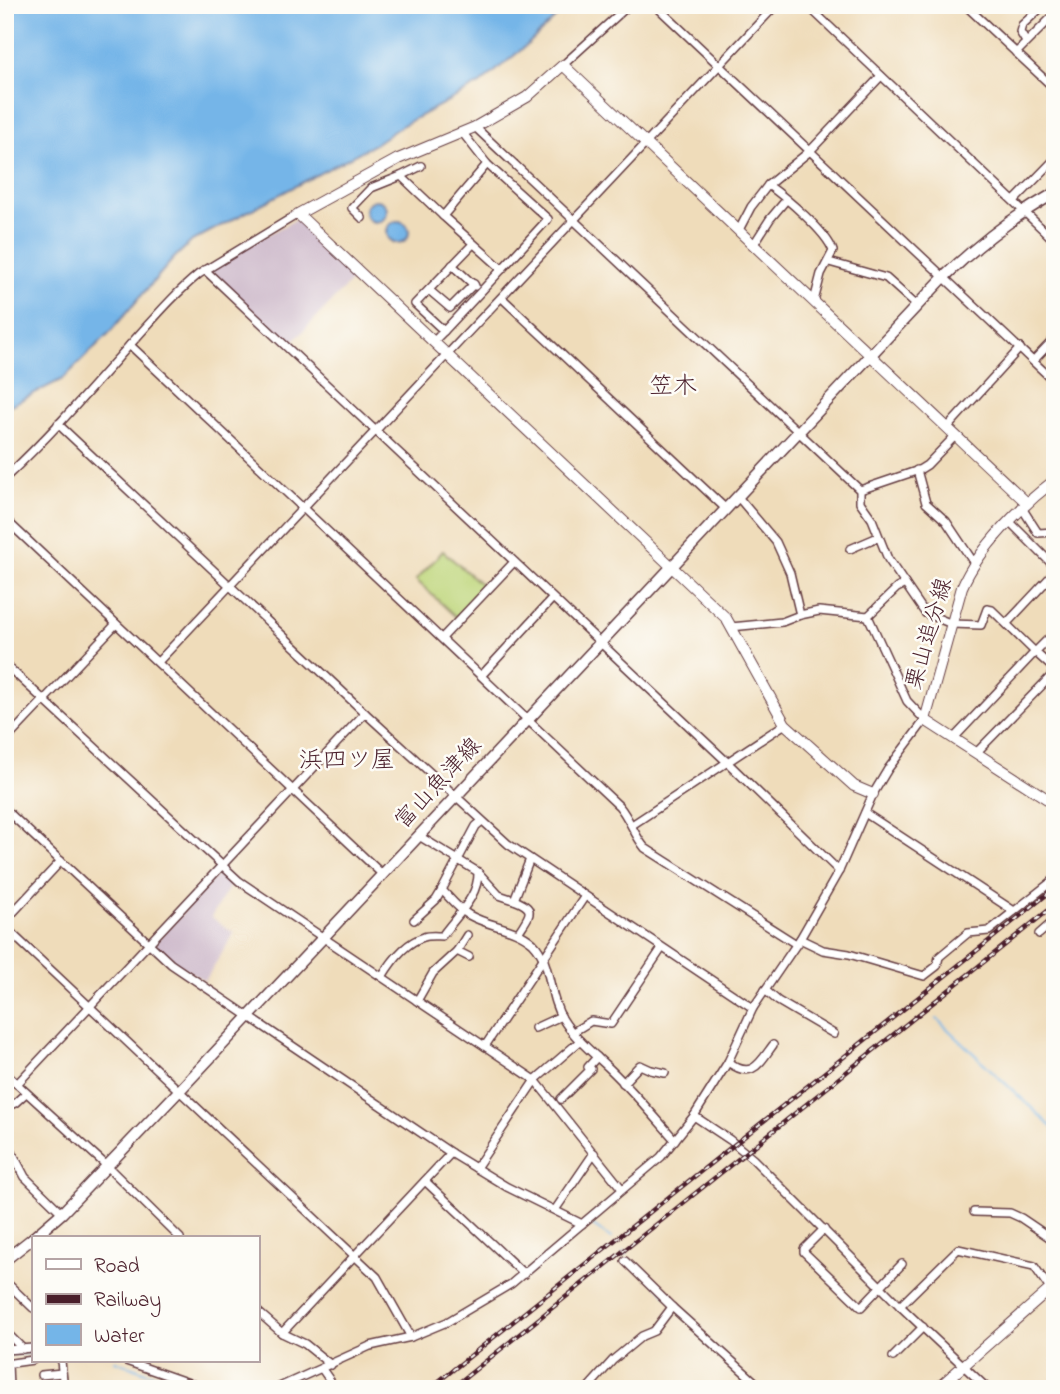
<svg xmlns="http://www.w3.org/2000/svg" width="1060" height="1394" font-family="'Indie Flower','Klee One',sans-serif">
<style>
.industrial{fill:#d0bdcd}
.green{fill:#bed67a;stroke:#847a52;stroke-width:2}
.water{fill:#74b5e8;stroke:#5f6a8a;stroke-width:2}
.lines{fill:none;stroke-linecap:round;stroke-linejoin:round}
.stream{stroke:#74b5e8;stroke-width:2}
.street-casing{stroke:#633b40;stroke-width:10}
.secondary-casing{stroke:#633b40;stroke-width:12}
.primary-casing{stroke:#633b40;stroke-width:13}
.street{stroke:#fff;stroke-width:7}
.secondary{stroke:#fff;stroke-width:10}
.primary{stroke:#fff;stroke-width:10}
.rail-casing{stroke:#4a1f2b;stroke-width:4.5}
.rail{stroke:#fdfcf7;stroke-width:2;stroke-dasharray:5;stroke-linecap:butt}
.labels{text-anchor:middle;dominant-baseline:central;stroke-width:5;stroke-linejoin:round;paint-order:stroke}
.street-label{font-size:23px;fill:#4a1f2b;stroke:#fdfcf7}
.neighbourhood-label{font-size:24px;fill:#4a1f2b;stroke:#fdfcf7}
</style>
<rect width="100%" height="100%" fill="#fdfcf7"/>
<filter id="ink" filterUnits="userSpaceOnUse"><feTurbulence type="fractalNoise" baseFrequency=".0143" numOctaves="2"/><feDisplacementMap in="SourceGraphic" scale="14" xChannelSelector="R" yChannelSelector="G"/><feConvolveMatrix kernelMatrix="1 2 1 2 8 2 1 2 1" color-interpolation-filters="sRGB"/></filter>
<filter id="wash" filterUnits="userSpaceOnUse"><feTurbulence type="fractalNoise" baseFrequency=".00686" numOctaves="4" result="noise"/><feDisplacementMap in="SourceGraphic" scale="28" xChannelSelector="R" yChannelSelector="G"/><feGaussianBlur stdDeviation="1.57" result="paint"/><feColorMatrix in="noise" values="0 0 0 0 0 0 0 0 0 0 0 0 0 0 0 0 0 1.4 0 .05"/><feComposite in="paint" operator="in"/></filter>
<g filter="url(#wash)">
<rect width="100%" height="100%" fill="#efdcba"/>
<g class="industrial">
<polygon points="297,219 356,276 289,346 209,270 250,244"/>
<polygon points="223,869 233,881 211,917 234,933 205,981 172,961 154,944"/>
</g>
<polygon class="green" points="443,551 484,587 457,618 416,580"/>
<g class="water">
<polygon points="5,5 563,5 561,13 528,44 480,84 401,126 375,144 192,241 173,259 109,333 63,379 5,408"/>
<circle cx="376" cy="211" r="11"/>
<circle cx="398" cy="232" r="11"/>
</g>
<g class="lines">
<g class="stream">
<polyline points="937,1019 1055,1130"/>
<polyline points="590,1224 611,1238"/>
<polyline points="623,1252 626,1255"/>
<polyline points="631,1261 676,1304"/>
<polyline points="5,1355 33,1353"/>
<polyline points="115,1361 186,1386"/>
</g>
</g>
</g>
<g filter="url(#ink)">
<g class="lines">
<g class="street-casing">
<g id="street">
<polyline points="655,5 1055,382"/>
<polyline points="807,5 1055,241"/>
<polyline points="965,5 1055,89"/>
<polyline points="1026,42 1020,32 1022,25 1044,5"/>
<polyline points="1016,53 1055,14"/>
<polyline points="563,65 629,5"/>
<polyline points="475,127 860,490 860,502 872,519 888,559 925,613 952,624 981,625 987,609 992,610 1035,652 954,738"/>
<polyline points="421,166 401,176 443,216 487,164 462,132"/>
<polyline points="768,185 810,151 881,76"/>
<polyline points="1014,201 1055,159"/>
<polyline points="443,216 502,269 548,219 487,164"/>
<polyline points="362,218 352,208 371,188 401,176"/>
<path d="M739,230L751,207L768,185C785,197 827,232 833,251L821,274L814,301"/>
<polyline points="754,244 770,219 786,200"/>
<polyline points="829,262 886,278 916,305"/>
<polyline points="452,265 475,286"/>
<polyline points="205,270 727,762 839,871"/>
<polyline points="429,290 450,308 474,284"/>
<polyline points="502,298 726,509"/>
<polyline points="444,331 502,269"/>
<polyline points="433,342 444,331 415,304 473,244"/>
<path d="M130,345L619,806C630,819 634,835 645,848L796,944"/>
<polyline points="1033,361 1055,338"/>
<polyline points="58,424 365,713 508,844 753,1008"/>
<polyline points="947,428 1020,348"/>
<polyline points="917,470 926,503 946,521 974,563"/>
<path d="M5,478C49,437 88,392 127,348C151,322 172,296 199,274L298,214"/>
<polyline points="860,490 919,470 927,465 955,436"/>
<polyline points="738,497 776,542 790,573 800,615"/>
<polyline points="1022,508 1038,533 1055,532"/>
<polyline points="5,519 382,874"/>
<polyline points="1010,522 1055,567"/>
<polyline points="850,549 878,537"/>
<polyline points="868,616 897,588 905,584"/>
<polyline points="1007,623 1055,572"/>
<polyline points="731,627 782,622 800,615 819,611 868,616"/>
<polyline points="1055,632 1035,652 1055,670"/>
<polyline points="442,638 514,562"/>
<polyline points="158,662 776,5"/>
<polyline points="5,664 239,881 535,1080 622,1189"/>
<polyline points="482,675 552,599"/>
<polyline points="5,741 116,624"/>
<polyline points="977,752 1055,672"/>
<polyline points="5,809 171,964 451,1153 507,1187 582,1224"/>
<polyline points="865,813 1014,911"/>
<path d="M482,821L476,826L442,890C450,898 458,909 469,915C490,927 515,927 533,943C552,962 548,996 562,1018C574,1038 593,1053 610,1069C633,1091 654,1116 675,1140"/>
<polyline points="632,825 785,724"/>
<polyline points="478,872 499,895 514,900 530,859"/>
<path d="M514,900C538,909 529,915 518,933"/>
<polyline points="414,920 436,900 442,890"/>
<polyline points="5,921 61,861"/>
<polyline points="5,927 377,1277 411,1337"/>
<polyline points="1039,934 1055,920"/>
<polyline points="800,939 823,950 849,954 924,976 937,966 939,957 968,933 989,931 1055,879"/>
<polyline points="457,951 469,957"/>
<path d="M382,977C391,962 406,942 424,937C429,935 436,936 442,936C456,916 479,897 478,872L419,836"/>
<polyline points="765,990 778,1001 834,1034"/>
<polyline points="417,1001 433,973 457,951 467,935"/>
<polyline points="535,1028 561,1016"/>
<polyline points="573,1032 591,1021 611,1024 662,948"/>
<polyline points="485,1046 585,896"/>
<path d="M728,1062C752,1080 759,1064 773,1045"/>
<polyline points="5,1073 107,1166 180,1238"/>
<polyline points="623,1083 640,1065 651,1070 665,1073"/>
<polyline points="17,1084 365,713"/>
<polyline points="561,1099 591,1069 588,1067 597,1057"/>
<polyline points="5,1107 15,1103 26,1093"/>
<polyline points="694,1116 730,1140 753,1159 900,1306 988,1389"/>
<polyline points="5,1139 25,1177 62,1213"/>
<polyline points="476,1168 535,1080 580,1041"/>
<polyline points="425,1181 524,1274"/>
<polyline points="555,1210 594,1153"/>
<polyline points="974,1212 1010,1213 1021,1218 1055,1241"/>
<polyline points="824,1229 804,1249 804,1252 861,1307 902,1264"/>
<polyline points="625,1261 672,1307 763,1389"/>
<polyline points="5,1281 33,1308"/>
<polyline points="900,1306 958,1249 1034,1266 1055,1296"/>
<polyline points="257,1311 282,1333 305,1344 331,1365"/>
<polyline points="5,1331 23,1349"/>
<polyline points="282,1333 451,1153"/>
<polyline points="5,1350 33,1348"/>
<polyline points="893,1357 923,1327"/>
<polyline points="61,1361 64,1389"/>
<polyline points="126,1361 206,1389"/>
<polyline points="8,1363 9,1389"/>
<polyline points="5,1364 33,1360"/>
<polyline points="322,1369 336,1389"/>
<polyline points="41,1375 62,1373"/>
<polyline points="275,1389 370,1346 411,1337 447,1322 511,1284 661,1157 694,1116 728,1062 753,1008 800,939 839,871 873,794 888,769 925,720 907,701 868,616"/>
<polyline points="587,1389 613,1360 642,1336 654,1331 672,1307"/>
</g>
</g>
<g class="secondary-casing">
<g id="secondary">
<path d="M1055,480C1021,506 979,548 962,587L925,720L1055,804"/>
<polyline points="873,794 854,786 785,724 726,618 298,214 398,159 475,127 527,97 563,65 1027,503"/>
<polyline points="937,1389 1055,1285"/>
</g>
</g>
<g class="primary-casing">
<g id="primary">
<path d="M33,1238L62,1213L179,1091L944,277C978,244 1014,216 1055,193"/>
<polyline points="5,1260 33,1238"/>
</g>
</g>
<use href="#street" class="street"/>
<use href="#secondary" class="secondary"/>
<use href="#primary" class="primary"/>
<g class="rail-casing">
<g id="rail">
<polyline points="429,1389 1055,888"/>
<polyline points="451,1389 1055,905"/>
</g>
</g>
<use href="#rail" class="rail"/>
</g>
</g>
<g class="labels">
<g class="street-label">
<text transform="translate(930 634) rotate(-74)">栗山追分線</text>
<text transform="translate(439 784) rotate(-47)">富山魚津線</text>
</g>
<g class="neighbourhood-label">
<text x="673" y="387">笠木</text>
<text x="347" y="761">浜四ツ屋</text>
</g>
</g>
<rect width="1060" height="1394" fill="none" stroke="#fdfcf7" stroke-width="28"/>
<rect x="32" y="1236" width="228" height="126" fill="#fdfcf7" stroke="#b5a4a5" stroke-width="2"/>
<rect x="46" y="1259" width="35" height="10" fill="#ffffff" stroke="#b5a4a5" stroke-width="2"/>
<text x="94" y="1272" font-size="21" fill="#4a1f2b">Road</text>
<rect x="46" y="1294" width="35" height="10" fill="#4a1f2b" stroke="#b5a4a5" stroke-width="2"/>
<text x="94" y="1306" font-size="21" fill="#4a1f2b">Railway</text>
<rect x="46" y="1324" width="35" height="21" fill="#74b5e8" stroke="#b5a4a5" stroke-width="2"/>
<text x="94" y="1342" font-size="21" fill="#4a1f2b">Water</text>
</svg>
